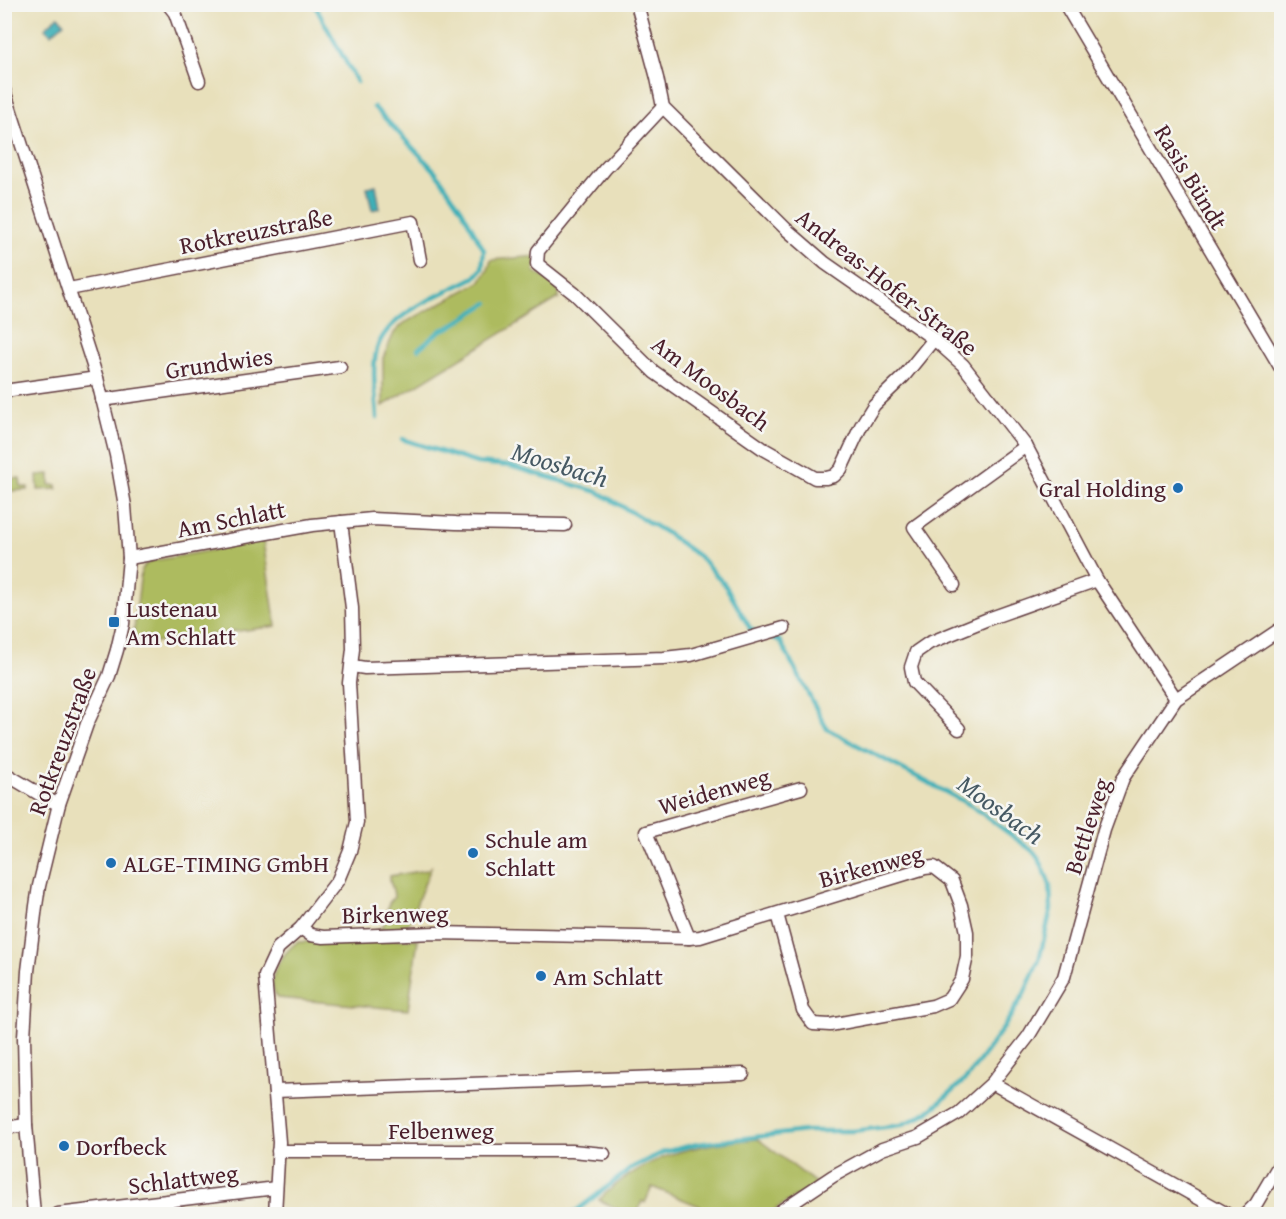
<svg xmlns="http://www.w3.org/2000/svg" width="1286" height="1219" font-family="'Gentium Book Plus',serif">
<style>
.green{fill:#adbb5e;stroke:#7c6d44;stroke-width:1.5}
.water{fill:#3fb0b8;stroke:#446872;stroke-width:1.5}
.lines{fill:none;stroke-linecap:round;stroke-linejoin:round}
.stream{stroke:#3fb0b8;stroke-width:4.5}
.street-casing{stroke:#623c41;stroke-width:15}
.street{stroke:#fff;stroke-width:12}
.poi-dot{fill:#1f6fb2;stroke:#f6f6f2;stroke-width:2}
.labels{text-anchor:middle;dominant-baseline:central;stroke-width:5;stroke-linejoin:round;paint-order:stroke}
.street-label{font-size:24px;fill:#4a1f2b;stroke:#f6f6f2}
.poi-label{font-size:24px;fill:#4a1f2b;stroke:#f6f6f2;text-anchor:start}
.water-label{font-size:26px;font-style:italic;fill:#465963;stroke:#f6f6f2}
</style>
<rect width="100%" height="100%" fill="#f6f6f2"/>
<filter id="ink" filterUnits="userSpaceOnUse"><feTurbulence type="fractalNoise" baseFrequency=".0167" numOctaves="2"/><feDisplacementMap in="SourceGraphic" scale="12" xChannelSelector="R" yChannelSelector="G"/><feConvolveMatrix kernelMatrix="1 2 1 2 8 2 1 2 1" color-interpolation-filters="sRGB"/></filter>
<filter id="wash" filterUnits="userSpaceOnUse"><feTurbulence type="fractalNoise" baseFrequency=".008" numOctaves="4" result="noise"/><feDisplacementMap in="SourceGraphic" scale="24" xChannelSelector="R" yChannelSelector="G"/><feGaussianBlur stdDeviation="1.35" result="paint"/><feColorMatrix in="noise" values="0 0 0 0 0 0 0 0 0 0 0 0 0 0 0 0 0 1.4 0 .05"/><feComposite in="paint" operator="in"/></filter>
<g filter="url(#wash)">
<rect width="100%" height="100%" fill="#e8e0bb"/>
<g class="green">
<polygon points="538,256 534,271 553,284 559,292 559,298 383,406 383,358 394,333 404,323 480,282 488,270 491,260"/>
<polygon points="50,474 50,485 57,485 57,489 38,490 37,475"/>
<polygon points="20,478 21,487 28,487 28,490 8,491 7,479"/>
<polygon points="263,541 276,626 148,643 147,637 133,638 141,571 145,565 152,561"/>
<path d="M431,867L406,930H377L383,926L389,903L394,897C394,888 389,884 390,876L427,870Z"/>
<path d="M418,939L408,1010L278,998C263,980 282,954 297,942Z"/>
<path d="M758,1139L817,1184L768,1214H719L652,1187L645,1203L642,1201L637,1214H628L599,1200C644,1154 697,1144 758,1139Z"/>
</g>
<g class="water">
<polygon points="58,16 64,23 51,34 45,28"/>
<polygon points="376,185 380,208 372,210 367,187"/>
</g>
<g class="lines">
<g class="stream">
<polyline points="314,4 357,82"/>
<path d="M374,107L436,172L462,210L484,250L482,269L475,277C444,294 387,313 377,349C371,370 376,396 377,418"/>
<polyline points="418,349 441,330 448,328 488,303"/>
<polyline points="402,439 477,463 510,466 598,492 668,534 701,558 725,585 751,630 758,632"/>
<polyline points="572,1214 633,1167 664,1152 697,1144 805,1131 853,1131 901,1125 917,1118 932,1109 967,1078 1004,1027 1024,994 1039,960 1051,909 1050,885 1042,865 1034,852 972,806 827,729 780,641 769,636"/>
</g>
</g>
</g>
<g filter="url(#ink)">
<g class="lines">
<g class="street-casing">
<g id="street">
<polyline points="168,4 175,13 199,81"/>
<polyline points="637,4 657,78 663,107 786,229 825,263 934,339 963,365 1026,446 1097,580 1176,699"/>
<polyline points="1065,4 1282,370"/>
<polyline points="4,90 97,378 116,455 125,506 129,558 123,624 117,650 109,676 87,724 59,804 39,886 36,906 28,971 24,1037 26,1125 34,1214"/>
<polyline points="663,107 605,169 538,251 537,264 575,294 654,372 762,448 815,478 826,478 834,476 841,469 861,426 874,405 904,376 934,339"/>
<polyline points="69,289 413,222 420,260"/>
<polyline points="4,391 97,378"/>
<polyline points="102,400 340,367"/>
<polyline points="129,558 312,525 372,519 456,523 565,525"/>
<polyline points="954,585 914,527 1026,446"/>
<polyline points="352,666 365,668 664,658 691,655 784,628"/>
<polyline points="959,729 914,682 911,667 916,652 929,643 988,619 1097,580"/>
<polyline points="4,773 51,801 59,804"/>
<polyline points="301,928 311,935 323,937 435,933 689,938 700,937 925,868 934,867 952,881 961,905 967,932 967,956 962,979 949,999 933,1006 830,1025 813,1024 803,1010 777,914"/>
<polyline points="689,938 646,832 801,788"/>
<polyline points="992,1083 1227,1214"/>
<polyline points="275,1091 743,1074"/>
<polyline points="4,1128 26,1125"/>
<polyline points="278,1151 572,1151 604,1154"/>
<polyline points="58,1214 276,1188"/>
<polyline points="275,1214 279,1142 265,976 278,948 301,928 338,880 350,851 357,822 349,683 353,649 352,608 341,522"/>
<polyline points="776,1214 833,1176 882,1149 918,1137 959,1113 992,1083 1028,1037 1064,977 1104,830 1123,778 1176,699 1282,628"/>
<polyline points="1246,1214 1256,1204 1282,1160"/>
</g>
</g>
<use href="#street" class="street"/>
</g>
</g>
<g class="poi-dot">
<circle cx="1178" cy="488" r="6"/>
<rect x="108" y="616" width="12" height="12" rx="3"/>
<circle cx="473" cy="853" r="6"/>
<circle cx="111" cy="863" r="6"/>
<circle cx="541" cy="976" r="6"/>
<circle cx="64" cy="1146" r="6"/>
</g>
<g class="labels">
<g class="street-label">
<text transform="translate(1191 177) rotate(59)">Rasis Bündt</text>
<text transform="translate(256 231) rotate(-11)">Rotkreuzstraße</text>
<text transform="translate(887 282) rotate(38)">Andreas-Hofer-Straße</text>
<text transform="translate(219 363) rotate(-8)">Grundwies</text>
<text transform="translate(711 383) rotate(37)">Am Moosbach</text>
<text transform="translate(231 519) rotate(-11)">Am Schlatt</text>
<text transform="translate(62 741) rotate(-70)">Rotkreuzstraße</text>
<text transform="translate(714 791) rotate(-16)">Weidenweg</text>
<text transform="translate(1087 826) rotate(-72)">Bettleweg</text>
<text transform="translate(871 866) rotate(-15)">Birkenweg</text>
<text transform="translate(395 914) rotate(-1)">Birkenweg</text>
<text x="441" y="1130">Felbenweg</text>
<text transform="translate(183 1179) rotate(-7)">Schlattweg</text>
</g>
<g class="poi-label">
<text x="1166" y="488" text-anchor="end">Gral Holding</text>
<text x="126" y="608">Lustenau<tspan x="126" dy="28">Am Schlatt</tspan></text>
<text x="485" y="839">Schule am<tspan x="485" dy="28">Schlatt</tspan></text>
<text x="123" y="863">ALGE-TIMING GmbH</text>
<text x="553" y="976">Am Schlatt</text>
<text x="76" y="1146">Dorfbeck</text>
</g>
<g class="water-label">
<text transform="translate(560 464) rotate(17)">Moosbach</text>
<text transform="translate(1001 809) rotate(36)">Moosbach</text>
</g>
</g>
<rect width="1286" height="1219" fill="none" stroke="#f6f6f2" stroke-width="24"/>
</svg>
